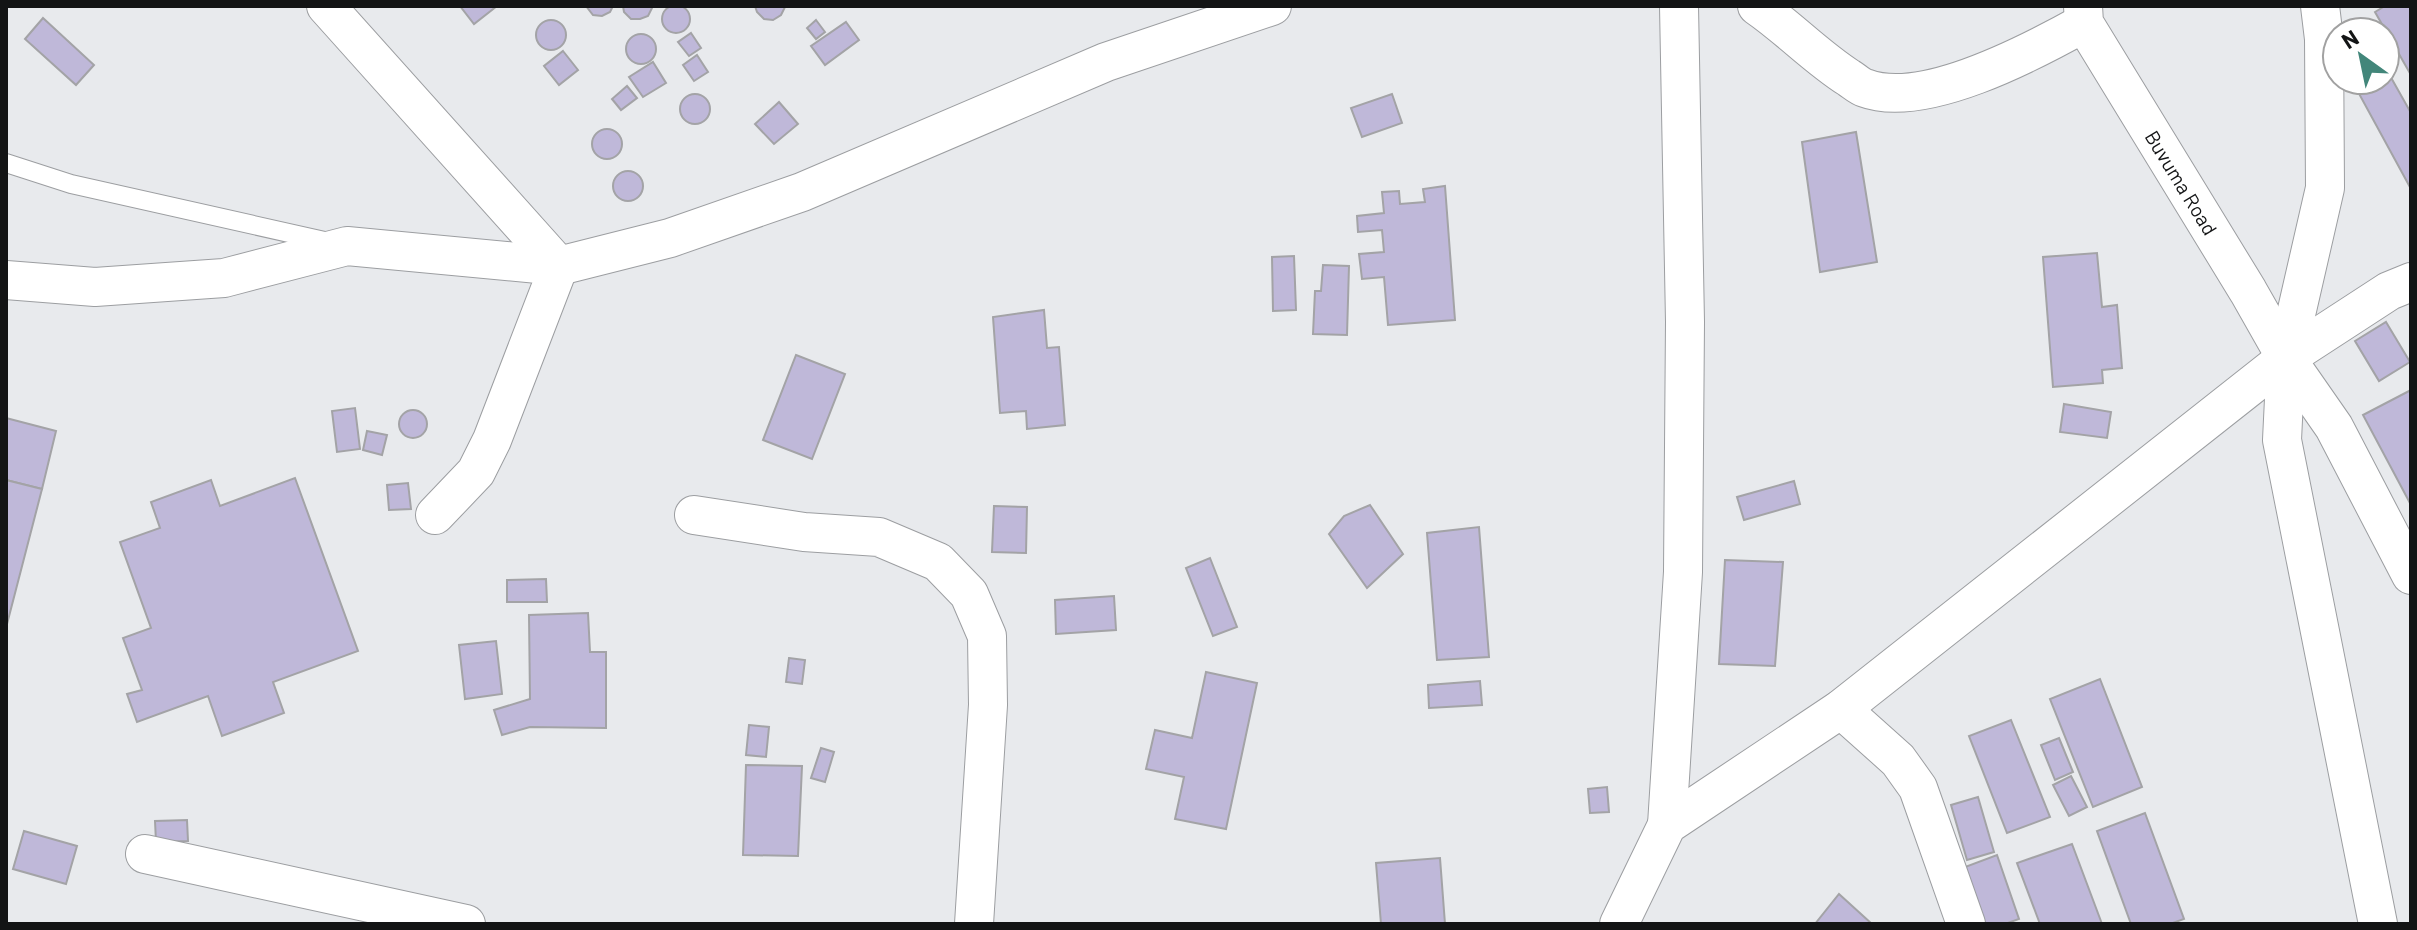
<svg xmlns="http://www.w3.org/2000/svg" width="2417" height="930" font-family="Barlow,sans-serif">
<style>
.building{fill:#bfb8d9;stroke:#a3a3a6;stroke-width:2}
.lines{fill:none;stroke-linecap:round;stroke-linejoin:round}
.lane-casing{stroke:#9c9ea1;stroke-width:20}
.street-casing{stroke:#9c9ea1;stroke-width:40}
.lane{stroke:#fff;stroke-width:18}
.street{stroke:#fff;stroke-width:38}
.labels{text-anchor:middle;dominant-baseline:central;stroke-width:6;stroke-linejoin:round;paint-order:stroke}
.street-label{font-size:20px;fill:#131415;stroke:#fff}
</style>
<rect width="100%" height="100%" fill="#e8eaed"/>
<g class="building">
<circle cx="676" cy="19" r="14"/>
<polygon points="460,6 497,6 474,24"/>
<polygon points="586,6 613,6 610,12 602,16 593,15"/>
<polygon points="623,6 652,6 652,8 648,16 640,19 631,19 624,12"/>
<polygon points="755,6 785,6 785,7 781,15 773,20 764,19 757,12"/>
<polygon points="2385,6 2411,6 2411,75 2375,12"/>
<polygon points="43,18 94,65 76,85 25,39"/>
<polygon points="816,20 825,32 816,39 807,28"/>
<circle cx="551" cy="35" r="15"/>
<polygon points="846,22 859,40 825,65 811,46"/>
<polygon points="691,33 701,48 689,56 678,42"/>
<circle cx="641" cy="49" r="15"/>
<polygon points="563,51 578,70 559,85 544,66"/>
<polygon points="697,55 708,72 694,81 683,65"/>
<polygon points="653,62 666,83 643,97 629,77"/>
<polygon points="2389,74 2411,113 2411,189 2357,90 2377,80 2385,80 2385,76"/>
<polygon points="627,86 637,98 621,110 612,99"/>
<polygon points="1392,94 1402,123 1362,137 1351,108"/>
<circle cx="695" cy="109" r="15"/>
<polygon points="779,102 798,124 774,144 755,124"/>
<circle cx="607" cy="144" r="15"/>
<polygon points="1856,132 1877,262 1820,272 1802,142"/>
<circle cx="628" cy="186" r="15"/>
<polygon points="1445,186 1455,320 1388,325 1384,277 1362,279 1359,254 1384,252 1382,230 1358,232 1357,216 1384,213 1382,192 1399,191 1400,204 1425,202 1423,189"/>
<polygon points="2097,253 2102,307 2117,305 2122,368 2102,370 2103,383 2053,387 2043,257"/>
<polygon points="1294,256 1296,310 1273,311 1272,257"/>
<polygon points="1323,265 1349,266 1347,335 1313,334 1315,291 1321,291"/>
<polygon points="1044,310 1047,348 1059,347 1065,425 1027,429 1026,411 1000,413 993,317"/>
<polygon points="2386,322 2410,362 2379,381 2355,341"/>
<polygon points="796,355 845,374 812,459 763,440"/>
<polygon points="2411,390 2411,505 2363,415"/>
<polygon points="2064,404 2111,412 2107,438 2060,432"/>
<polygon points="355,408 360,449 337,452 332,411"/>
<circle cx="413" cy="424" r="14"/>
<polygon points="6,418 56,431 42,489 6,480"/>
<polygon points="367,431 387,435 382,455 363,450"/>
<polygon points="295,478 358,651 273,682 284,713 222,736 208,696 137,722 127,694 142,690 123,638 151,628 120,542 160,528 151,502 211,480 220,506"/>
<polygon points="6,480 42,489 6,628"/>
<polygon points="1794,481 1800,504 1744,520 1737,497"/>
<polygon points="408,483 411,509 389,510 387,485"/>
<polygon points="1370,505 1403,554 1367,588 1329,534 1344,516"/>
<polygon points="994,506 1027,507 1026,553 992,552"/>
<polygon points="1479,527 1489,657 1437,660 1427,533"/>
<polygon points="1210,558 1237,627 1213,636 1186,568"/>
<polygon points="1725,560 1783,562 1775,666 1719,664"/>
<polygon points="546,579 547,602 507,602 507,580"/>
<polygon points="1114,596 1116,630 1056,634 1055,600"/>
<polygon points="588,613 590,652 606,652 606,728 530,727 502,735 494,710 530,699 529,615"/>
<polygon points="496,641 502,694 465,699 459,645"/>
<polygon points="789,658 805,660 802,684 786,682"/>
<polygon points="1206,672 1257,683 1226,829 1175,819 1184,777 1146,769 1155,730 1192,738"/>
<polygon points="2100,679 2142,787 2093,807 2050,699"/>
<polygon points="1480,681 1482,705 1429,708 1428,685"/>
<polygon points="2011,720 2050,817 2007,833 1969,736"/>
<polygon points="749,725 769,727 766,757 746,755"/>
<polygon points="2059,738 2073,772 2055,780 2041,745"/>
<polygon points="821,748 834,752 825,782 811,778"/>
<polygon points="746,765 802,766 798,856 743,855"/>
<polygon points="2071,776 2087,807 2069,816 2053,785"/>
<polygon points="1607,787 1609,812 1590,813 1588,789"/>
<polygon points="1978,797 1994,852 1967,860 1951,805"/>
<polygon points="2145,813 2184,919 2170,924 2131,924 2097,831"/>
<polygon points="187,820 188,841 156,842 155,821"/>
<polygon points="24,831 77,846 66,884 13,869"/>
<polygon points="2072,844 2102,924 2040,924 2017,863"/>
<polygon points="1997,855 2019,919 2005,924 1985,924 1965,867"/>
<polygon points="1440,858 1445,924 1381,924 1376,863"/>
<polygon points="1839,894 1872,924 1815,924"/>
</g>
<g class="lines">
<g class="lane-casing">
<polyline id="lane" points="6,163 71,184 329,242"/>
</g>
<g class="street-casing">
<g id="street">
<polyline points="326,6 559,266"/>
<path d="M1757,6C1789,28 1816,57 1849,78C1854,81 1859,86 1865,88C1923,110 2032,52 2084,23"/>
<path id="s1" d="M2083,6L2084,23L2248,291L2286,358L2334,427L2411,575"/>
<polyline points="2320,6 2324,39 2325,188 2286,358 2282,440 2378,924"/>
<polyline points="6,280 95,287 224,278 347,246 559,266 670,238 802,192 1106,62 1272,6"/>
<polyline points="435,515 476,472 492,440 559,266"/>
<polyline points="694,515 804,532 879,537 938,562 969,594 987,636 988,705 974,924"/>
<polyline points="1841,709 1898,760 1918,788 1966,924"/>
<polyline points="1667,825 1683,572 1685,322 1679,6"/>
<polyline points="145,854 466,924"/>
<polyline points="1619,924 1667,825 1841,709 2286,358 2389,291 2411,282"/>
</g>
</g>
<use href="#lane" class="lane"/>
<use href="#street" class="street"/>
</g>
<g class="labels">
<g class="street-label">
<text stroke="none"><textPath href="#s1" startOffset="204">Buvuma Road</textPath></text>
</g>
</g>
<rect width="2417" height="930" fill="none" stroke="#131415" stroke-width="16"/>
<g transform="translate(2361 56) rotate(327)"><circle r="38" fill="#ffffff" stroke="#a1a1a1" stroke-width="2"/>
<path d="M0-6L14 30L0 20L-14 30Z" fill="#42867a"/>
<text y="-12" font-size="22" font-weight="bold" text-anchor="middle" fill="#131415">N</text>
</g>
</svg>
